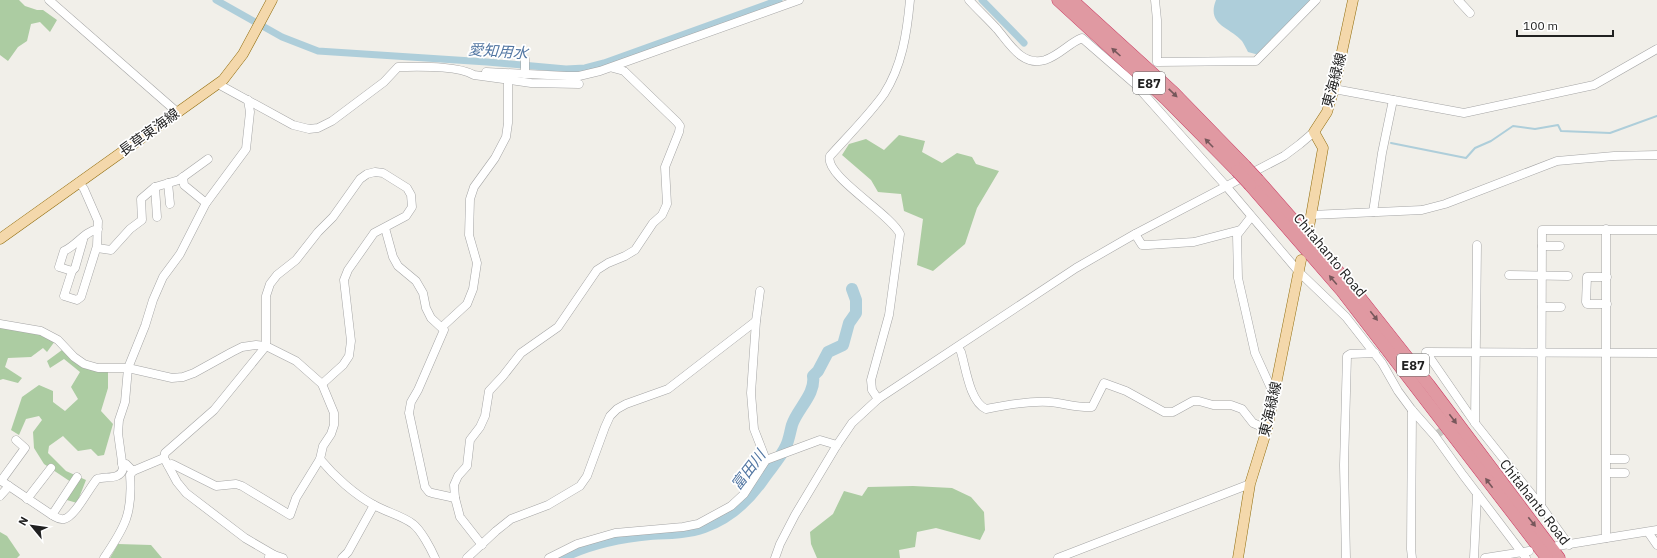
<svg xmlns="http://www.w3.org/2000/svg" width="1657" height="558" font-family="'IBM Plex Sans','Noto Sans JP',sans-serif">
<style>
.forest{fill:#accca2}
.water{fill:#aeceda}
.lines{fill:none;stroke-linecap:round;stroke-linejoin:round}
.stream{stroke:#aeceda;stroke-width:2}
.canal{stroke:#aeceda;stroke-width:7}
.river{stroke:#aeceda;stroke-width:12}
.minor-tunnel{stroke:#c7c6c1;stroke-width:8;stroke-dasharray:8 4;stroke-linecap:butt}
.minor-casing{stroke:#a5a5a5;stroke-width:9}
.major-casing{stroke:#916d0e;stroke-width:11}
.highway-casing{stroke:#cc3963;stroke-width:13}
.minor{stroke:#fff;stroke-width:8}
.major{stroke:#f4d8ab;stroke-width:10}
.highway{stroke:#e099a2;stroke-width:12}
.highway-bridge-casing{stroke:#cc3963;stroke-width:13;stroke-linecap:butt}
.highway-bridge{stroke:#e099a2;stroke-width:12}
.oneway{fill:#77575b}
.labels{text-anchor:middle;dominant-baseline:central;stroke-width:3.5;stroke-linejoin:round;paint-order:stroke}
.shield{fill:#fff;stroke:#646464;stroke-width:1}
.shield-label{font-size:13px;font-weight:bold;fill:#212121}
.street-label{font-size:14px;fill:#212121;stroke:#fff}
.water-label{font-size:15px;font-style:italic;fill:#5276a2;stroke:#fff}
</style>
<rect width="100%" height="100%" fill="#f1efe9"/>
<g class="forest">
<polygon points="0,0 19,0 25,6 37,10 43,10 57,20 50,32 40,22 31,24 27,41 18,47 8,61 0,55"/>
<polygon points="899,135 925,141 922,152 942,163 957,153 972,157 976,164 999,171 977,208 965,244 933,271 917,265 923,219 904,211 901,194 878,192 871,180 842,155 849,144 866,139 884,150"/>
<polygon points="0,327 39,333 55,341 47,352 43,348 31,357 8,358 5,367 22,378 18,383 3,379 0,380"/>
<polygon points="62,350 81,365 108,370 108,388 101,411 113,424 104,455 98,456 91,449 78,451 63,436 49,446 48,453 66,471 86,480 77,503 60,498 71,482 44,464 34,448 33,432 42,420 39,416 26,419 19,435 11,430 22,397 39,385 53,391 53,402 65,411 78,399 71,387 80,372 64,359 50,368 47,361"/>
<polygon points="913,486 952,488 971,497 984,512 985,530 980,540 936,528 917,532 915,547 899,550 900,558 817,558 811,544 810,532 833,514 844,491 862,496 868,487"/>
<polygon points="0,532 7,536 20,555 17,558 0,558"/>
<polygon points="118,544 151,545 162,558 110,558"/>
</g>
<path class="water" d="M1216,0H1314L1259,55L1248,52C1246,48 1244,44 1242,41C1230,27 1206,25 1216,0Z"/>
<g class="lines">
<polyline class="stream" points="1391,143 1466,158 1475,148 1491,141 1513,126 1535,129 1558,125 1561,131 1610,133 1657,116"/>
<g class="canal">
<polyline points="216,0 282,37 318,51 487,62 566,69 585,68 604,63 779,0"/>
<polyline points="982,0 1024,43"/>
</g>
<path class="river" d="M560,558C588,543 619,537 650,534C668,533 687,533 704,527C730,518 749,500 764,478C771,468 781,457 786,446C789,440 790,432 792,425C797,409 816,394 813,376L818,371L828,352L843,345L849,323L856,313V300L852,289"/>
<polyline class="minor-tunnel" points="1435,436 1467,411"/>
<g class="minor-casing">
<g id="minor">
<polyline points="49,0 177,112"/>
<path d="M969,0C978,10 988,19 997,29C1009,43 1022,67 1045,60C1060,55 1069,43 1082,38L1135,84L1226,186L1299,272L1346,317L1382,363L1398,391L1412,410L1435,436L1463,475L1526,558"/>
<polyline points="1155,0 1157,20 1157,62 1256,61 1316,0"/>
<polyline points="1458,0 1470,13"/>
<polyline points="486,72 567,76 579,76 600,71 799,0"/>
<polyline points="525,74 525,59"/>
<path d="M218,84L293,125L309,129L318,128L332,121L384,82L398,67C418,67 457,65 474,75L531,83L579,84"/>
<polyline points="1334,89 1464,113 1594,85 1657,49"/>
<polyline points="183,177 184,185 206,203"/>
<path d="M79,182L84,189L98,221L97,246L81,297L77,300L64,296L72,271L59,267L64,251C76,246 85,231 98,229"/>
<polyline points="168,183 170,204"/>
<polyline points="155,187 157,217"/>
<polyline points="1373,212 1382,153 1393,100"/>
<polyline points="1311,215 1422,210 1445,204 1557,161 1614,156 1657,155"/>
<polyline points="1251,217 1237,235 1238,278 1255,353 1270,386 1274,391"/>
<polyline points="385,228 393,257 398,266 416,281 423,293 426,308 431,318 444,330 418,390 411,402 409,413 425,487 429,492 432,493 455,498"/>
<polyline points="1606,229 1606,538"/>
<polyline points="1135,234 1142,245 1148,245 1194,242 1240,230"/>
<polyline points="1542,246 1560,246"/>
<polyline points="97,248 111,250 130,229 142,220 141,199 155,187 179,180 208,159"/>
<polyline points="72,271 75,268 83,240 82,239"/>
<polyline points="1509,275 1568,276"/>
<polyline points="1607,277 1587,277 1586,302 1587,304 1607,304"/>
<polyline points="760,291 756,321 751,393 754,429 766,460"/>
<polyline points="1542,307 1561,307"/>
<polyline points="0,324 41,331 58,340 74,357 84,364 98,368 128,368 172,378 183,377 194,373 232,352 242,347 256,345 266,346 296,361 322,384 334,413 334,425 331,434 323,446 320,459 296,498 290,515 242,486 236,484 216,486 172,464 168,465"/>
<polyline points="442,327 467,304 473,289 477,263 469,235 470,199 474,187 495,158 506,137 508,123 508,80"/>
<path d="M958,347L961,352C966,369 970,402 986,409C1007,405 1028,401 1049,402C1063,403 1078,408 1092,407L1104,383L1126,391L1164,412H1173L1193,401H1199L1213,405H1231L1242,409L1253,423L1267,429"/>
<path d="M878,399L872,390L871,380L889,315L900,234C891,214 823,175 830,156C847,137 869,115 884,94C902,66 907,33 910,0"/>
<polyline points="1412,410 1411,549 1412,558"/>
<polyline points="1475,423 1477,245"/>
<path d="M320,459C334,476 355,495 374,505C386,512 403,516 413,524C421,530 431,549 435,558"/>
<polyline points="1607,459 1625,459"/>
<polyline points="122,464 126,464 133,471 164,458"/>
<polyline points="1607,473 1625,473"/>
<path d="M0,480L52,515C56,517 59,520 64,519C75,517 89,488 97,479C106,476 120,480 123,469L118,433L119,420L125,402L128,368L145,326L153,300L163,277L180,254L206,203L246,149L250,112L248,100"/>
<polyline points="1,481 25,448 16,440"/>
<polyline points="0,496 9,486"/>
<polyline points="27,499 51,468"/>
<polyline points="1541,506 1542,230 1657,230"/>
<polyline points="52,515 77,477"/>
<polyline points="1648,532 1657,545"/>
<polyline points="482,545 460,517 455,498 454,485 458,476 467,466 470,440 480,427 485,416 489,391 503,376 521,353 558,327 597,270 608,263 625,256 635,250 653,223 662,215 667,204 665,167 679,132 680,126 677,122 624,71 613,68"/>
<polyline points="1569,545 1541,506 1475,423 1426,352 1657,353"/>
<polyline points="1557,546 1657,530"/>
<polyline points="274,555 245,538 186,493 177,482 164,458 165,453 214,410 266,346 266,296 270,284 277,275 296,260 318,232 333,217 360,179 367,174 375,172 383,173 407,188 411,195 412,207 406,216 374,233 348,270 344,280 351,341 349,356 343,365 322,384"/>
<polyline points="269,557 274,555 283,558"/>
<path d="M104,558C125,527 133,513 130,475L133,471"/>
<polyline points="342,558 348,552 374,505"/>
<polyline points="467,558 496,531 511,519 548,505 580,486 587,476 605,427 610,416 617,409 626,404 668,389 756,321"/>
<polyline points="549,558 577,544 615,533 683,527 698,524 731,506 744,494 766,460 820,440 837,445"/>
<polyline points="775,558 780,544 795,515 837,445 852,423 878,399 1076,268 1135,234 1284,156 1300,144 1314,132"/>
<polyline points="1058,558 1250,484"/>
<polyline points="1346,558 1344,465 1347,356 1350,354 1375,353"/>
<polyline points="1474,558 1477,494"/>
<polyline points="1485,558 1529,551"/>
</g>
</g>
<g class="major-casing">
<g id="major">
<polyline points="1309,227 1323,148 1314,132 1327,112 1334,89 1353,0"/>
<polyline points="0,239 223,80 243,54 272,0"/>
<polyline points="1238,558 1250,484 1267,429 1301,260"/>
</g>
</g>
<g class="highway-casing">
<g id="highway">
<polyline points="1058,0 1166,99 1237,171"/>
<polyline points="1072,0 1173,92 1245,166"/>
<polyline points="1258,180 1350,285 1429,385 1559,558"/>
<polyline points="1250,185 1342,291 1547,558"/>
</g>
</g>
<use href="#minor" class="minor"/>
<use href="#major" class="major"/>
<use href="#highway" class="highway"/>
<g class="highway-bridge-casing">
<g id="highway-bridge">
<polyline points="1245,166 1258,180"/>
<polyline points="1237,171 1250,185"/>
</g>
</g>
<use href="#highway-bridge" class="highway-bridge"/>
</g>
<defs><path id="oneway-solid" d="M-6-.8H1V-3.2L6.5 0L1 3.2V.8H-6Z"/></defs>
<g class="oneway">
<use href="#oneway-solid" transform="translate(1116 52) rotate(-138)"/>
<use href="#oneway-solid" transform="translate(1173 93) rotate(44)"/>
<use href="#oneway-solid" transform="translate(1209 143) rotate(-134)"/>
<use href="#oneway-solid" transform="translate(1333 280) rotate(-130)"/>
<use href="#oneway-solid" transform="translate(1374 316) rotate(52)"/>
<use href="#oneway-solid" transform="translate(1453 419) rotate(53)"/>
<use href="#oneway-solid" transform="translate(1489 483) rotate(-127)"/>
<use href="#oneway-solid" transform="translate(1532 522) rotate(52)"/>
</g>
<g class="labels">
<g class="shield">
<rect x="1133" y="72" width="32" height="22" rx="3"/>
<rect x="1397" y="354" width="32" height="22" rx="3"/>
</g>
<g class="shield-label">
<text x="1149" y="83">E87</text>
<text x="1413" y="365">E87</text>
</g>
<g class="street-label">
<text transform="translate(1334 80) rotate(-75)">東海緑線</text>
<text transform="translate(149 132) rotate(-36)">長草東海線</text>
<text transform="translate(1330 255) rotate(50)">Chitahanto Road</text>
<text transform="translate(1270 409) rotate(-77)">東海緑線</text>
<text transform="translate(1535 502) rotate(52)">Chitahanto Road</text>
</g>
<g class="water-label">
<text transform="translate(498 51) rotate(4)">愛知用水</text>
<text transform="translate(748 470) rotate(-53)">富田川</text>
</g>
</g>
<g transform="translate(32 526) rotate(299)" stroke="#ffffff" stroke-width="3" paint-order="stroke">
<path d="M0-3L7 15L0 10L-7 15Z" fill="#212121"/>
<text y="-6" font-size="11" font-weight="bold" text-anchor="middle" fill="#212121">N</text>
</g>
<path d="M1517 30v6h96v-6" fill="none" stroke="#212121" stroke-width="2"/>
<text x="1523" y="30" font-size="12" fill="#212121" stroke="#ffffff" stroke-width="3" paint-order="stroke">100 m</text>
</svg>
